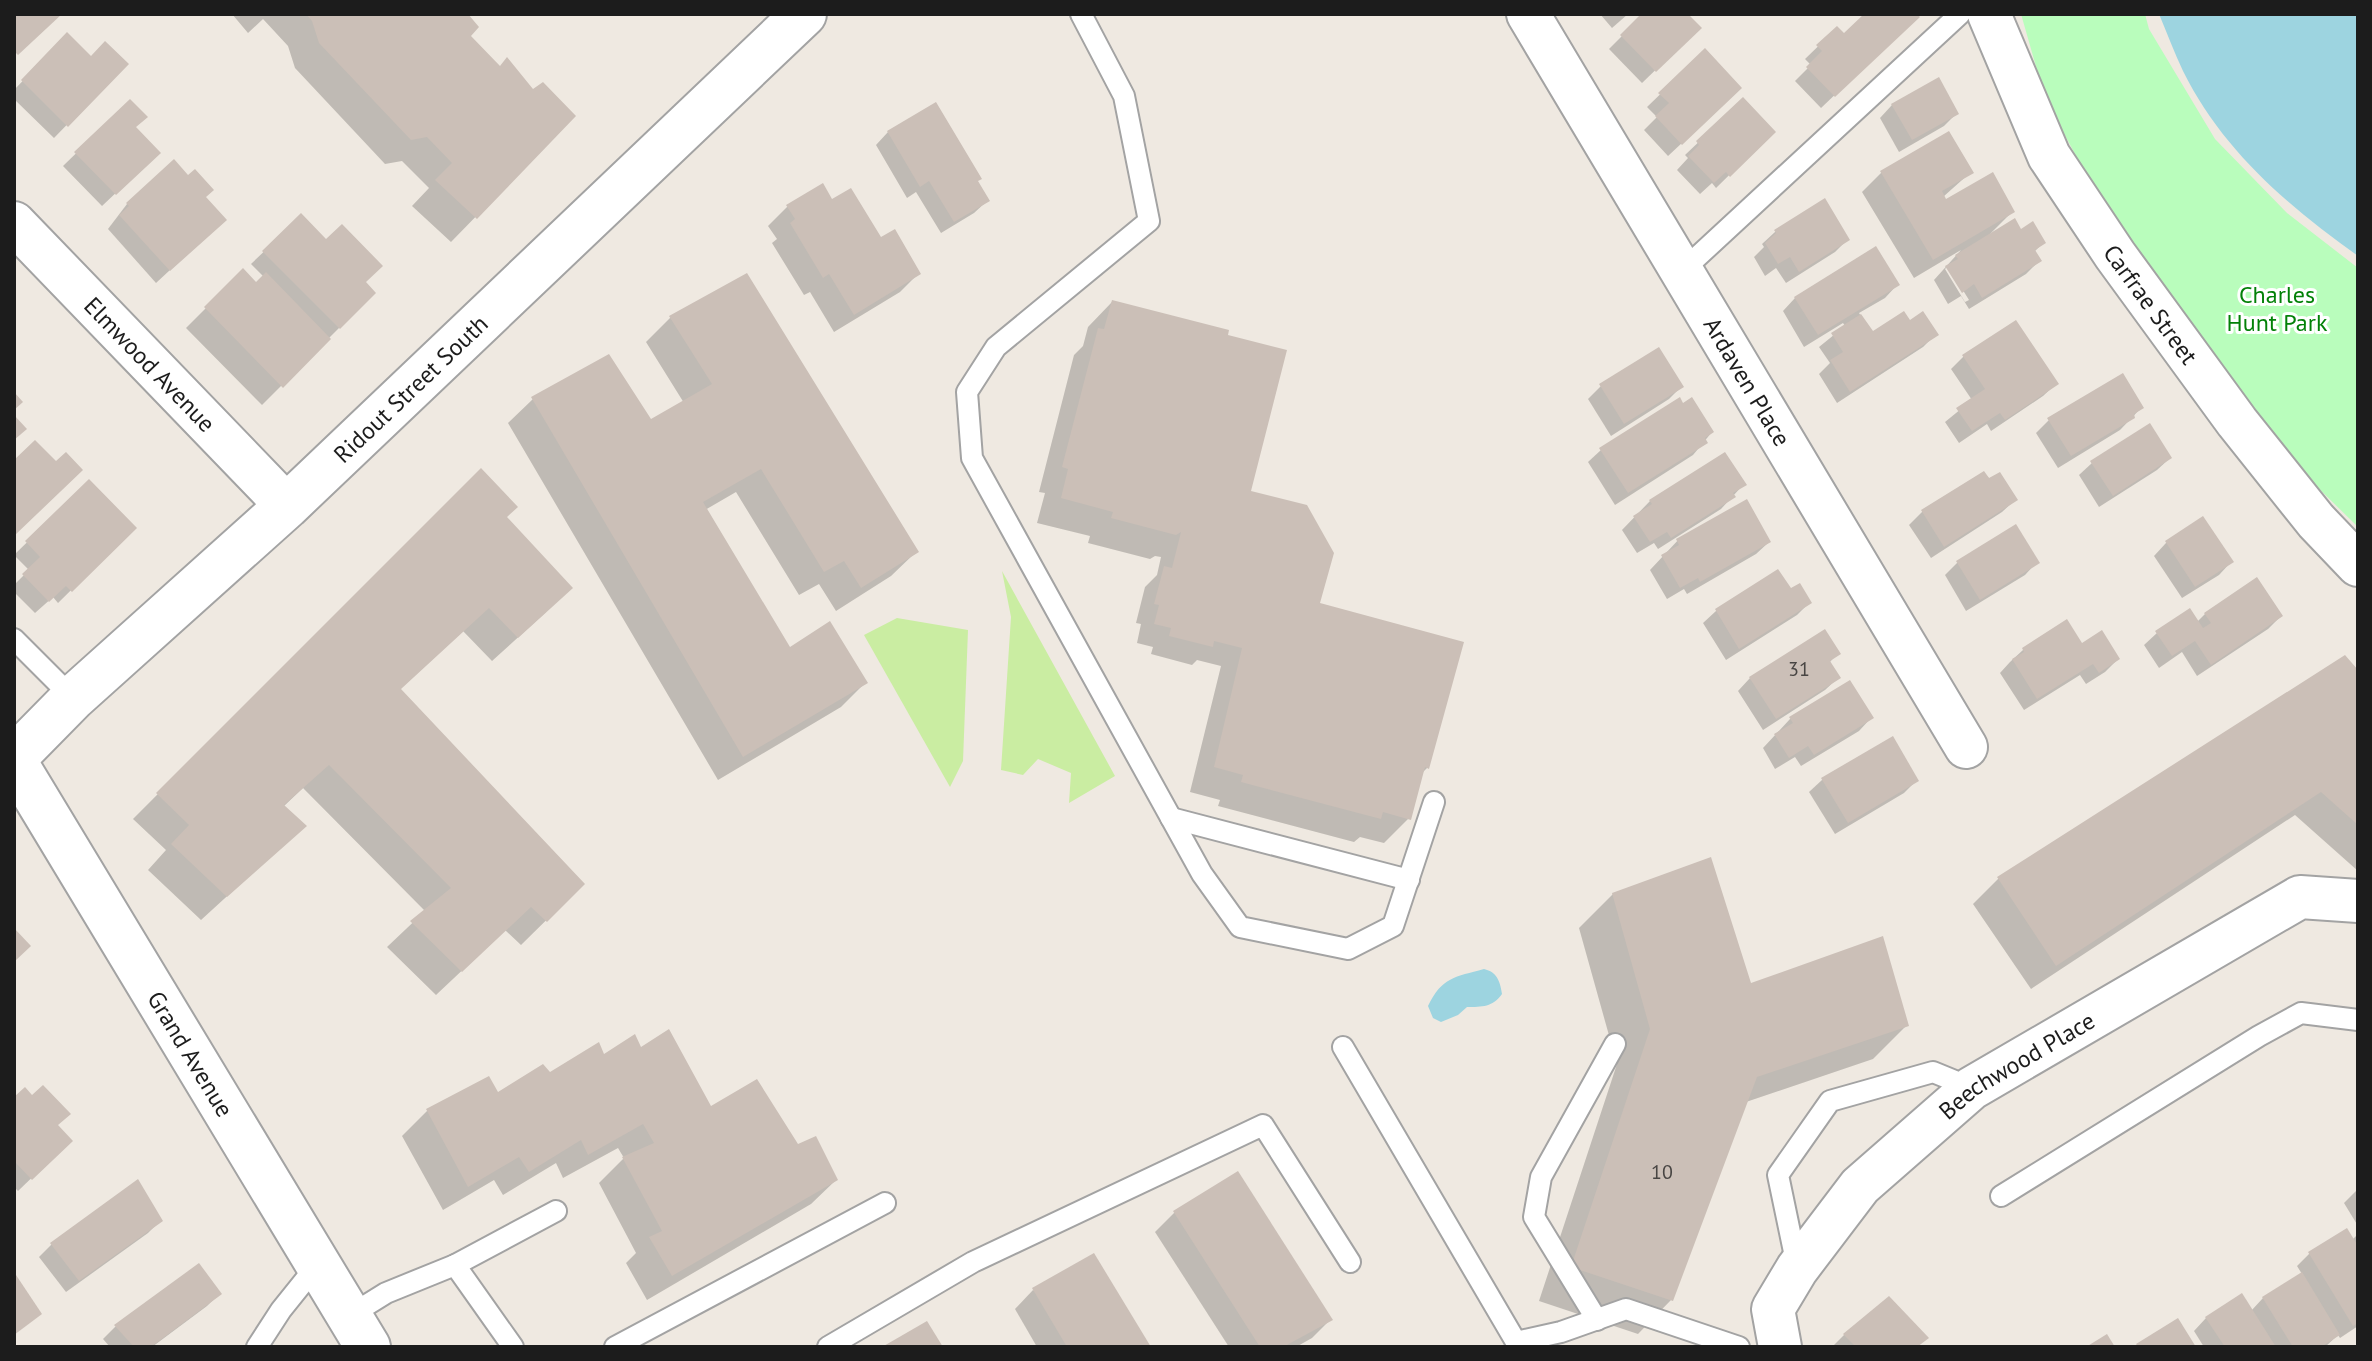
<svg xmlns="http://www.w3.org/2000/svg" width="2372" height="1361" font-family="'PT Sans',sans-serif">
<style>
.grass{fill:#caeda2}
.park{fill:#b9fdbc}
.water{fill:#9dd4e0}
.shadow{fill:#0003;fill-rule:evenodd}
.building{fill:#cbbfb7}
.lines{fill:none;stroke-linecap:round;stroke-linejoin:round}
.service-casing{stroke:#a3a3a3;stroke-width:24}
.minor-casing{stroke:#a3a3a3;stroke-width:46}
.tertiary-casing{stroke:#a3a3a3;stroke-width:48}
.service{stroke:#fff;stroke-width:20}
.minor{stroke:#fff;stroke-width:42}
.tertiary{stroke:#fff;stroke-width:44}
.labels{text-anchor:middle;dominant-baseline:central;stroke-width:6;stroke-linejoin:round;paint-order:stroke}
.number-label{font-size:20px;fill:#484543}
.park-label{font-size:24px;fill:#038108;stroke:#fff}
.street-label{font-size:24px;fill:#1c1c1c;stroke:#fff}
</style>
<rect width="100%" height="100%" fill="#efe9e1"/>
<g class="grass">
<polygon points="1002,571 1115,776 1069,803 1071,773 1038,759 1023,775 1001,770 1011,617"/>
<polygon points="897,618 968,630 963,761 950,787 864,635"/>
</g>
<polygon class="park" points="2021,14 2145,14 2149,29 2215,139 2287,213 2358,268 2358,527 2301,471 2150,272 2091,184 2045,98"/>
<g class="water">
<path d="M2159,14H2358V256C2288,206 2222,150 2183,71C2174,52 2167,33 2159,14Z"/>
<path d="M1484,969C1497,972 1500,981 1502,994C1493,1007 1482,1007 1467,1007L1458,1015L1441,1022L1433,1018L1428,1006C1442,977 1455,977 1484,969Z"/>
</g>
<g class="shadow">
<polygon points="232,14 465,14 469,36 499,68 574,116 451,242 412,206 429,188 402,161 385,164 295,68 288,46 263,19 248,33"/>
<polygon points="1600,14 1628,14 1612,28"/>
<polygon points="1644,14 1686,14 1699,28 1642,83 1609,49"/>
<polygon points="1867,14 1914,14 1904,29 1821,108 1795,81 1811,65 1805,59 1837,28 1844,36"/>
<polygon points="67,35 91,58 126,64 54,138 14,99 14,90"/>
<polygon points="1705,51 1727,101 1668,156 1644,130 1657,117 1647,107"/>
<polygon points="1743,100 1773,132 1716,188 1712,183 1700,194 1677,170 1688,158 1685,155"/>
<polygon points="130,101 134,128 158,153 102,206 63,166"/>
<polygon points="1892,105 1957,113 1944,126 1899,152 1880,118"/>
<polygon points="888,132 976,182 987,201 974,213 941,233 916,192 907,198 876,145"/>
<path d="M1971,172L1943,197L1946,202L2013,211L1990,234L2044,242L2034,252L2039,261L2026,274L1969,309L1961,296L1948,304L1934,280L1961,250L1914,278L1862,192L1881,173ZM1948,266L1969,300L1965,302L1945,269Z"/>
<polygon points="204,198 211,232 156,283 108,229 127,204"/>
<polygon points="832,201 919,273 900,292 834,332 810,292 804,295 772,243 777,239 768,226 787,207"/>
<polygon points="1824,201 1848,239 1835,252 1786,283 1776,268 1765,276 1754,257 1764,247 1762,244 1775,232"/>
<polygon points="301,216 374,293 262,405 186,328 243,271 256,285 264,277 251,264"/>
<polygon points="1897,285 1885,298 1859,313 1872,334 1909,323 1936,334 1923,347 1837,403 1819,374 1830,363 1819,347 1845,326 1843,323 1804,347 1783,311 1795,298"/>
<polygon points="1112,302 1249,490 1318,602 1428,767 1421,774 1409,818 1384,843 1360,837 1354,842 1218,806 1220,800 1190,792 1221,666 1197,660 1192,665 1151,654 1153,647 1137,643 1141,624 1136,623 1145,587 1157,575 1161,557 1155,556 1150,559 1088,543 1090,536 1037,523 1045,493 1039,492 1074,355 1083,346 1088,327"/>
<polygon points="671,317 916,552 891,576 836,611 819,584 799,595 736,492 705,510 789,649 865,683 841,707 718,780 508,423 533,399 650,422 684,403 646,342"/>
<polygon points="1964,356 2056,384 2043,396 1991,431 1987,424 1959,443 1945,422 1972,400 1951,369"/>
<polygon points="1601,386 1682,386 1669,399 1611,436 1588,399"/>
<polygon points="2142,407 2120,430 2058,468 2036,433 2049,420"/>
<polygon points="1712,432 1693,455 1615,505 1588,462 1601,450"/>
<polygon points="2170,458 2157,470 2099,507 2079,475 2092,463"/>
<polygon points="481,470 505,517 546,612 492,661 463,631 399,690 583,884 521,945 505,930 436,995 387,947 425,911 303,788 283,807 304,826 201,920 148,870 166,850 133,819"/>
<polygon points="1983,473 2015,500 2002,512 1931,558 1909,525 1922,512"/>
<polygon points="89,482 134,528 58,603 53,597 35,613 14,592 14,585 29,570 14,555"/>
<polygon points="1744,484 1721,509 1658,549 1654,543 1637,553 1622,530 1650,501"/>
<polygon points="2203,519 2231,562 2219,575 2182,598 2154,556 2166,543"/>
<polygon points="1681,537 1769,542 1756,554 1687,594 1684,589 1667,599 1650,570"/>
<polygon points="2037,562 2025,575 1966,611 1945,575 1957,563"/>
<polygon points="1778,571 1790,591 1810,602 1797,615 1726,660 1703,623 1716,611"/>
<polygon points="2205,614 2281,616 2268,629 2197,676 2182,652 2159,668 2144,645 2157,633 2197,622"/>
<polygon points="2082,645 2118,659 2105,672 2086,684 2080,675 2024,710 2000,673 2010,662 2023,650"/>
<polygon points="1838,653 1829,663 1838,678 1825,690 1763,730 1738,691 1750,678"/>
<polygon points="2345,658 2358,673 2358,871 2295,815 2031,989 1973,904 1998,879"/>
<polygon points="1871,718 1859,731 1801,766 1795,757 1775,769 1763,748 1790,719"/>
<polygon points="1822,780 1916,781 1904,793 1835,834 1809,792"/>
<polygon points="1613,894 1750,985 1907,1025 1873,1059 1746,1102 1671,1300 1638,1334 1539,1301 1617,1064 1579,928"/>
<polygon points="641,1050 710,1109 798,1146 836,1180 811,1204 647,1300 626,1263 636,1253 599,1183 624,1158 618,1148 563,1178 556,1163 503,1195 494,1180 443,1210 402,1136 427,1111 488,1079 497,1095 603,1057"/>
<polygon points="14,1100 70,1141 18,1191 14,1187"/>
<polygon points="1237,1174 1331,1319 1312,1338 1296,1347 1229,1347 1155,1232 1174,1213"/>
<polygon points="2357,1190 2358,1190 2358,1226 2344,1203"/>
<polygon points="160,1221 148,1233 66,1292 39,1257 52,1244"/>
<polygon points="2358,1234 2358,1326 2340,1338 2338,1335 2325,1347 2204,1347 2194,1331 2206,1318 2251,1311 2263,1298 2302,1274 2297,1266 2309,1254 2352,1240"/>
<polygon points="199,1266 219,1294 207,1306 152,1347 110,1347 103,1339 115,1327"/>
<polygon points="1033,1290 1148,1347 1037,1347 1015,1309"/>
<polygon points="1888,1298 1917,1347 1832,1347 1844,1335"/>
</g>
<g class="building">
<polygon points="14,14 62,14 18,55 14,51"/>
<polygon points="306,14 468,14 479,27 471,36 500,66 507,57 533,89 543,82 576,116 477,219 435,180 452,163 427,137 411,140 319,43 312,21"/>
<polygon points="1641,14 1688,14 1702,28 1656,72 1620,35"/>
<polygon points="1864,14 1917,14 1920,17 1835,97 1806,67 1822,51 1816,45 1837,26 1844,33"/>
<polygon points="67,32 91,56 105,41 129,64 68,127 21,80"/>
<polygon points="1705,48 1742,88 1682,145 1655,116 1669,103 1658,93"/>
<polygon points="1939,77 1959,114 1912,140 1891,104"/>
<polygon points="1743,97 1776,132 1730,177 1726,172 1714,183 1688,156 1699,145 1696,141"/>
<polygon points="130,99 148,117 136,127 161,153 116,195 74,152"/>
<polygon points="936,102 982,179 978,181 990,201 954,222 929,181 920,187 887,131"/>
<polygon points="1949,131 1974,173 1942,191 1946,199 1993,172 2015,212 1933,260 1880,171"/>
<polygon points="174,159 188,175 195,169 214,190 206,197 227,220 170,271 119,215 129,206 126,203"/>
<polygon points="823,183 832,199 851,188 881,237 895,229 921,274 854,315 829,274 823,278 790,223 795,219 786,205"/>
<polygon points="1825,198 1850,240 1799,272 1790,257 1778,264 1765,243 1776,233 1774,230"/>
<polygon points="301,213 326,239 342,224 383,266 366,282 376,293 340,329 262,251"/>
<polygon points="2015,218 2021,229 2033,221 2046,243 2035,250 2042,261 1982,298 1974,284 1962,293 1945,266 1958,259 1955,255"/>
<polygon points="1876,246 1900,285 1818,335 1794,297"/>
<polygon points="243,268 256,282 266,272 331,339 283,388 204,307"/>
<polygon points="747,273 919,552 861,588 844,561 824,572 761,469 703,502 790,647 830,621 868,683 743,757 531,397 609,354 651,419 712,384 669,316"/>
<polygon points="1112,300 1229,330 1228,335 1287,350 1251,491 1307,505 1334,553 1320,603 1464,642 1429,769 1425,767 1411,820 1383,812 1381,819 1241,782 1243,775 1214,767 1242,648 1214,641 1213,647 1169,636 1171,628 1154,624 1159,605 1154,604 1164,566 1172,568 1181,532 1176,535 1111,518 1113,512 1061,498 1068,469 1062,467 1098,328 1104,329"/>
<polygon points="1904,311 1910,320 1923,311 1939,335 1850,392 1830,360 1843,352 1831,333 1861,314 1873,331"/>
<polygon points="2016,320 2059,384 2005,420 2000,413 1972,431 1956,408 1985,389 1962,355"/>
<polygon points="1659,347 1684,387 1624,424 1599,384"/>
<polygon points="2123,373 2144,408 2134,414 2135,418 2071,456 2047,418"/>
<polygon points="14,392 23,402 14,410"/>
<polygon points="1680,397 1683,403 1692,397 1714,432 1705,438 1708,443 1628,493 1599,448"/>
<polygon points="14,415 27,429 14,440"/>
<polygon points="2150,423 2172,458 2113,496 2090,461"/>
<polygon points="35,440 56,461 66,452 83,470 14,536 14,460"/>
<polygon points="1725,452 1747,485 1733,493 1736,497 1671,538 1667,532 1650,542 1633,516 1652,504 1649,500"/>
<polygon points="481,468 518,507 507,517 573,588 518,638 489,608 401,689 585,884 547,922 531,907 462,972 410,921 451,888 329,765 284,805 307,826 227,897 171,844 189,825 156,793"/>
<polygon points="1984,471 1989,478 2000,472 2018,500 1944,547 1921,510"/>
<polygon points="89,479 137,528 72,592 66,586 49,602 22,574 40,557 25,541"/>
<polygon points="1747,499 1771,542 1700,582 1698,578 1680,588 1661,555 1679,545 1676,539"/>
<polygon points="2203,516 2234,562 2195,587 2165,541"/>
<polygon points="2016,524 2040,563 1980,600 1956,561"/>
<polygon points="1778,569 1791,588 1800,583 1812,603 1739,649 1715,609"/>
<polygon points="2257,577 2283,616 2211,665 2195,641 2172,656 2155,631 2190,608 2203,628 2211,623 2204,613"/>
<polygon points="2067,619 2082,643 2102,630 2120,659 2099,673 2093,664 2037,699 2012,659 2024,652 2022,648"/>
<polygon points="1825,629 1841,654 1830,661 1841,678 1776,719 1749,677"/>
<polygon points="2345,655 2358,670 2358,825 2321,792 2056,966 1997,877"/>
<polygon points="1850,680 1874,718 1814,755 1808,746 1789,758 1774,734 1793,723 1789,717"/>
<polygon points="1893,736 1919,781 1848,823 1821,778"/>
<polygon points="1711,857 1751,983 1883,936 1909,1026 1757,1077 1673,1301 1571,1267 1650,1029 1612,893"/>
<polygon points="14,928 31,946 14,962"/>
<polygon points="669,1029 711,1106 757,1079 798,1144 816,1136 838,1180 672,1276 649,1237 662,1231 622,1157 654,1143 643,1124 588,1155 581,1140 529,1172 519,1157 468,1187 426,1109 489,1076 498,1092 543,1064 550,1072 599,1042 604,1054 635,1034 641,1047"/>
<polygon points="43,1085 71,1114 58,1125 73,1141 32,1180 14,1161 14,1097 25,1087 32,1095"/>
<polygon points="1238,1171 1333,1320 1283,1347 1260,1347 1173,1211"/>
<polygon points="138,1179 163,1221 79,1281 50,1243"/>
<polygon points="2347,1228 2358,1246 2358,1323 2353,1326 2308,1252"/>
<polygon points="1094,1253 1151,1347 1067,1347 1032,1288"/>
<polygon points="199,1263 222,1294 151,1347 134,1347 114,1325"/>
<polygon points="2302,1272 2340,1335 2321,1347 2293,1347 2262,1297"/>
<polygon points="16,1275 42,1314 14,1335 14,1277"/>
<polygon points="2242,1293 2276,1347 2225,1347 2205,1317"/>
<polygon points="1889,1296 1929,1338 1917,1347 1856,1347 1843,1334"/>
<polygon points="2178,1318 2196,1347 2138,1347 2136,1344"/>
<polygon points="927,1321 943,1347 882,1347"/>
<polygon points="2107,1334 2115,1347 2086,1347"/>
</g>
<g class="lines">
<g class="service-casing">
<g id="service">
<polyline points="1081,14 1124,96 1149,221 996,347 967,392 972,458 1202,874 1240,927 1348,949 1393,926 1434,802"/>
<polyline points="1682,271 1960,14"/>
<polyline points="14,639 73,698"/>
<polyline points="1171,818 1409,880"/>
<polyline points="1343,1047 1516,1342 1561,1332 1626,1309 1739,1347"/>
<polyline points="2001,1196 2259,1036 2301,1013 2358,1020"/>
<polyline points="455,1265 513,1347"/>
<polyline points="1797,1266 1778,1175 1830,1101 1933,1072 1972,1088"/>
<polyline points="349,1316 386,1293 455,1265 556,1211"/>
<polyline points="1597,1320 1534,1217 1541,1177 1615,1044"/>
<polyline points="257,1347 281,1310 318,1264"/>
<polyline points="615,1347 885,1203"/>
<polyline points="828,1347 973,1262 1263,1125 1350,1262"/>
</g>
</g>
<g class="minor-casing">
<g id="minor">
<path id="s1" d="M1528,14L1966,747"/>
<path id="s2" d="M1989,14L2049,156L2115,255L2237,422L2316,521L2358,565"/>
<path id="s3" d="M14,223L287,506"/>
<path id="s4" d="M1780,1347L1773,1309L1797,1269L1860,1186L1972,1088L2300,897L2358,901"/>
</g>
</g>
<g class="tertiary-casing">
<g id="tertiary">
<path id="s5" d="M14,758L73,698L287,506L804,14"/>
<path id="s6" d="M14,761L368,1347"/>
</g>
</g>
<use href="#service" class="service"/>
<use href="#minor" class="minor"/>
<use href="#tertiary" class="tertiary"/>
</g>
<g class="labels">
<g class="number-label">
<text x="1799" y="669">31</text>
<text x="1662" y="1172">10</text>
</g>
<g class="park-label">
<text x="2277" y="294">Charles<tspan x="2277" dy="28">Hunt Park</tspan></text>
</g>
<g class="street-label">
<text stroke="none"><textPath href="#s2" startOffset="334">Carfrae Street</textPath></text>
<text stroke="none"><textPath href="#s3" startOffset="196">Elmwood Avenue</textPath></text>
<text stroke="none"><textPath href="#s1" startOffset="428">Ardaven Place</textPath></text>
<text stroke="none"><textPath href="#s5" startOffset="542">Ridout Street South</textPath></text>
<text stroke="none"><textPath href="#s6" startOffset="342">Grand Avenue</textPath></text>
<text stroke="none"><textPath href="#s4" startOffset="388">Beechwood Place</textPath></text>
</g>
</g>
<rect width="2372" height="1361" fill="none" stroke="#1c1c1c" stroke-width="32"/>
</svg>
